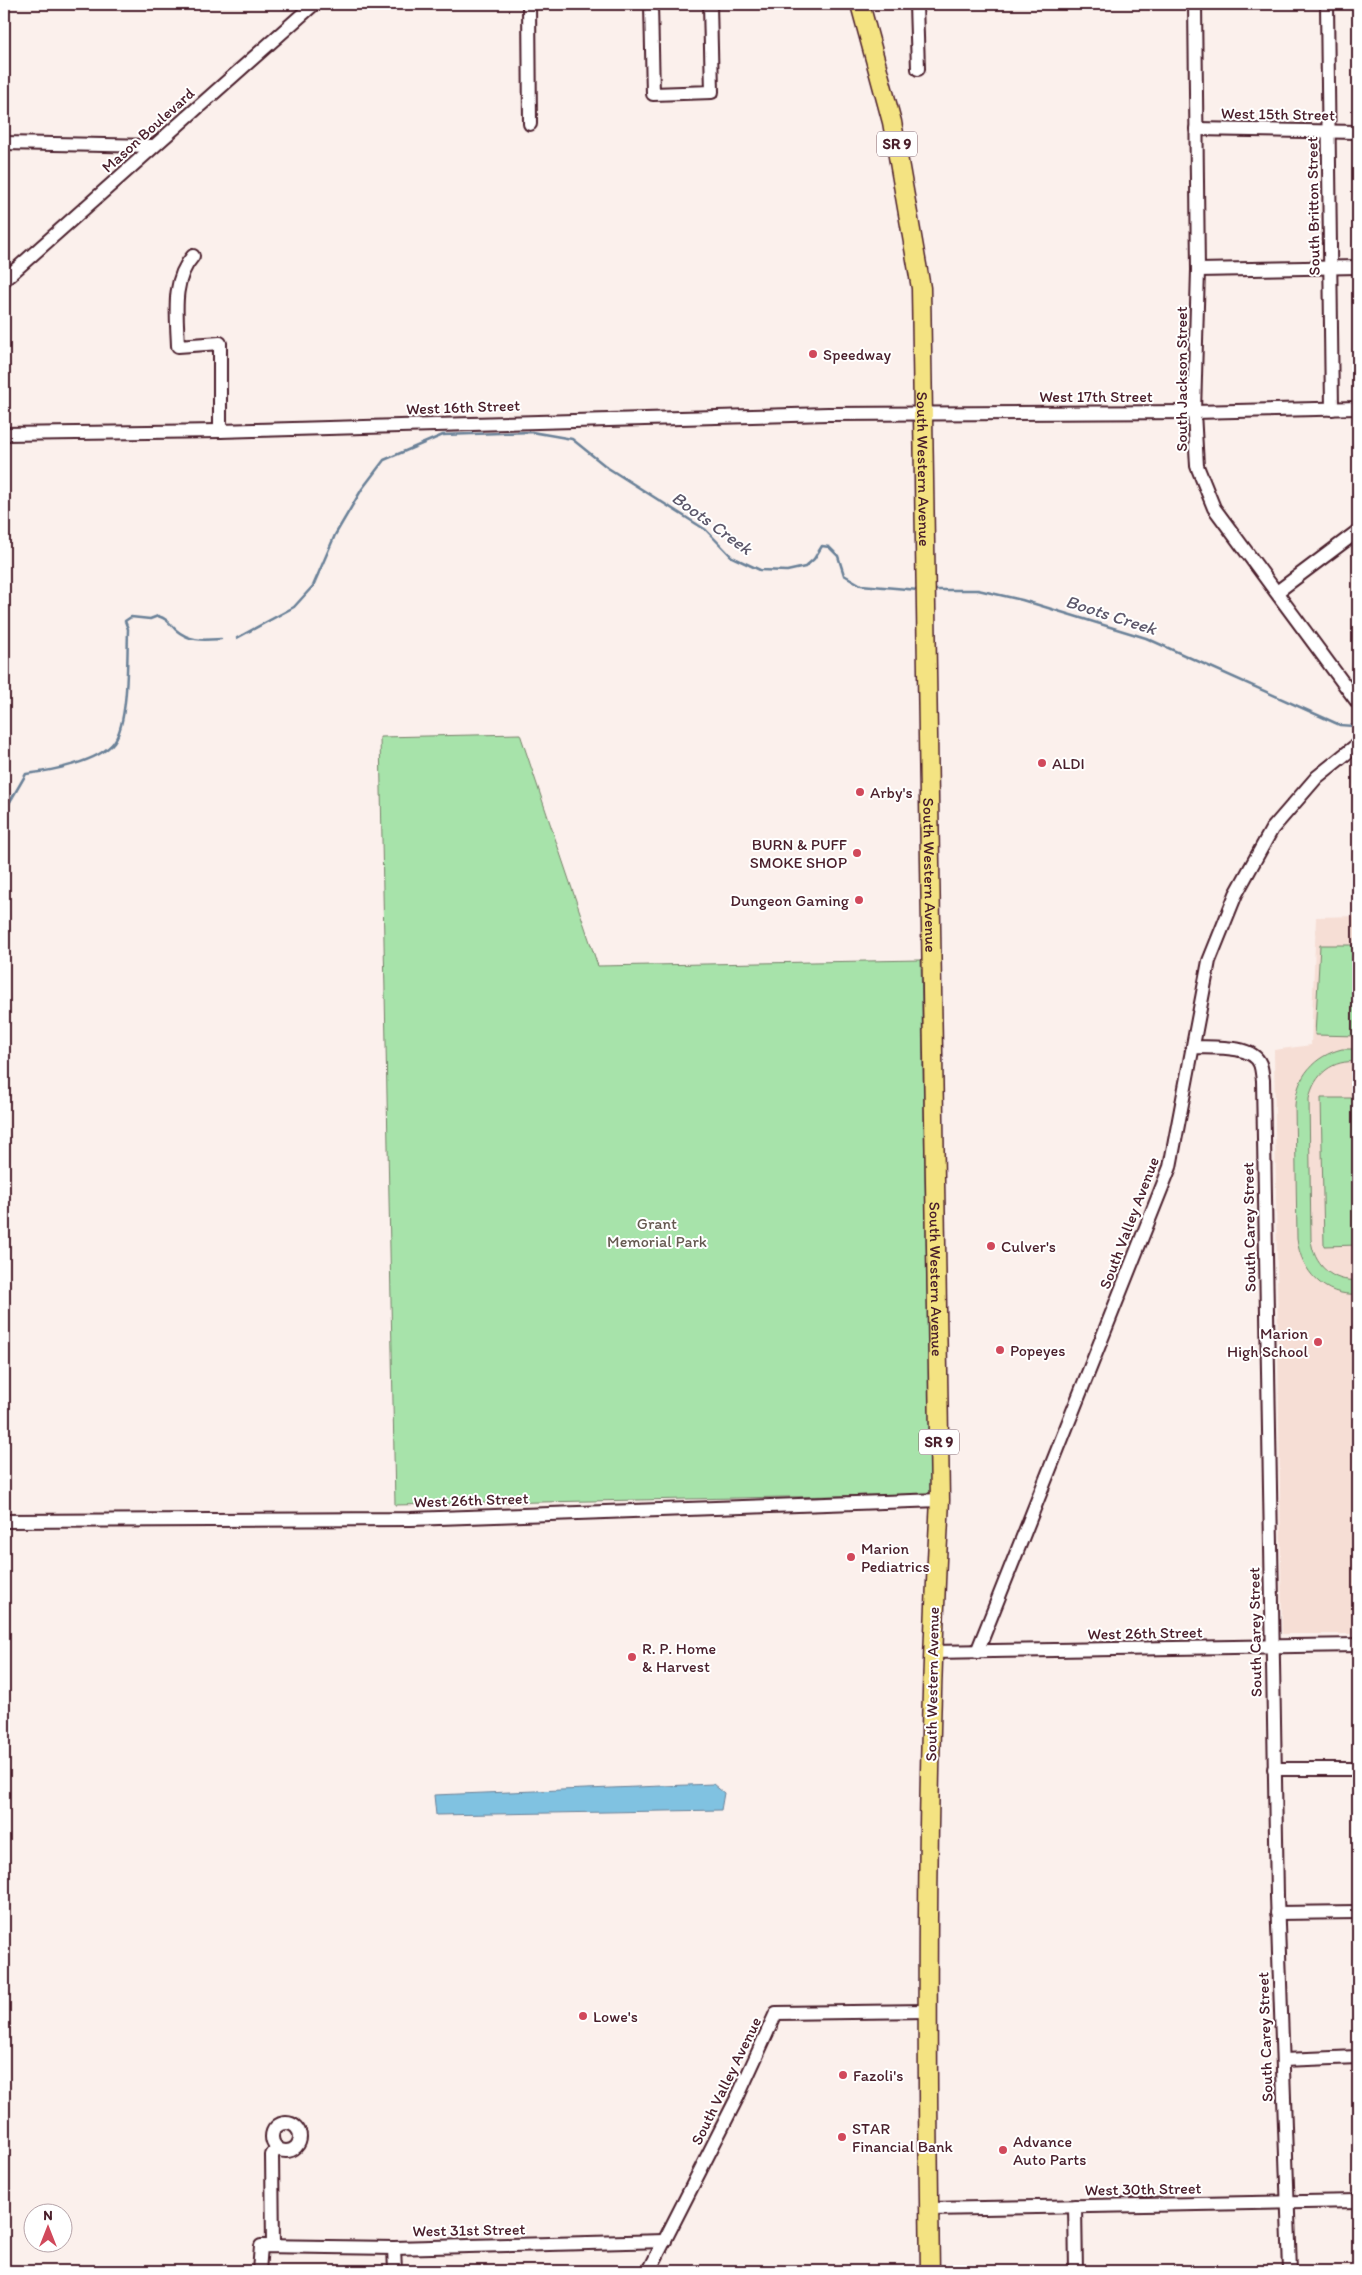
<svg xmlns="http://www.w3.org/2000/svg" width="1362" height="2275" font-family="Itim,sans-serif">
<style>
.built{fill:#f6ded5}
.green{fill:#a7e3aa;stroke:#78816a}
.water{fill:#80c2e1;stroke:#6a8198}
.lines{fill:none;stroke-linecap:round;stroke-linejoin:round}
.stream{stroke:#6a8198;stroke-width:2.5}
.minor-casing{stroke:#4a1f2b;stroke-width:16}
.highway-casing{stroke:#4a1f2b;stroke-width:21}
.minor{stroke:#fff;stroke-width:12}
.highway{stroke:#f4e382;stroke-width:18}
.poi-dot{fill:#d1495b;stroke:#fff;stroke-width:2}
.labels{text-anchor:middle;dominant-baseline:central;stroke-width:4;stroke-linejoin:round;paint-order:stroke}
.shield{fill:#fff;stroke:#80626b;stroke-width:1}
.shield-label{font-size:15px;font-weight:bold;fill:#4a1f2b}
.street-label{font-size:16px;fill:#4a1f2b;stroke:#fff}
.poi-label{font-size:16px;fill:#4a1f2b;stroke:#fff;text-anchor:start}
.park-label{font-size:16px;fill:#665a51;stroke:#fff}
.water-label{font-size:18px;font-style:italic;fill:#5d586b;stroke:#fff}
</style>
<rect width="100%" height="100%" fill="#fbf0ec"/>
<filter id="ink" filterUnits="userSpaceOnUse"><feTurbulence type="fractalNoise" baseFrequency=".02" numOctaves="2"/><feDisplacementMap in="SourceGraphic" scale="10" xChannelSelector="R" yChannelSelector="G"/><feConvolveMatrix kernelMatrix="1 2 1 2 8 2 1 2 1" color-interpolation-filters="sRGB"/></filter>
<g filter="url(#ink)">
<polygon class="built" points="1358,916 1358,1634 1282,1634 1274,1050 1311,1045 1316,917"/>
<g class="green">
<polygon points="520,734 598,966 921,960 931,1494 395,1505 380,737"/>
<polygon points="1320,945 1351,945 1358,948 1358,1036 1315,1035"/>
<path d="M1342,1049H1358V1062C1333,1059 1314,1074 1309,1099L1311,1239C1313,1264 1332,1283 1358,1280V1294C1324,1297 1301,1271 1297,1239L1295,1105C1297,1076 1314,1056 1342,1049Z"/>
<polygon points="1321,1098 1358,1098 1358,1245 1324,1246"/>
</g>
<polygon class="water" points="713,1784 724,1793 721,1810 436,1815 434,1795"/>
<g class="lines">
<g class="stream">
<polyline points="931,590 978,590 1022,600 1146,638 1340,725 1354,726"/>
<polyline points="237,638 294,607 313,586 335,535 362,489 384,460 443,435 532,432 572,439 608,468 706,530 732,557 760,570 787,571 805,567 814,559 822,546 829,547 838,556 844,575 861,585 918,590"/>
<path d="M4,812L26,774C50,771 99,762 114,742C129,721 127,656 128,629L125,621L131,617L150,619L158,616C168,619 169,623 176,630C190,642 204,640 221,639"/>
</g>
<g class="minor-casing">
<g id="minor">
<polyline points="529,4 530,124"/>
<polyline points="651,4 653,94 712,92 710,4"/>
<polyline points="916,4 918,69"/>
<polyline points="1195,4 1198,270 1194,412 1197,466 1214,508 1358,703"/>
<polyline points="1327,4 1332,409"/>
<polyline points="1196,129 1358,132"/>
<polyline points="4,143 154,146"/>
<path d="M193,256C171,281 177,315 178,346L220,343V431"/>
<polyline points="1198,270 1358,267"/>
<polyline points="4,280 314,4"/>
<polyline points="4,434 220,431 828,414 1194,412 1358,408"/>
<polyline points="1277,592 1358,531"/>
<path d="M1194,1047C1211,1048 1252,1044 1260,1064C1262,1069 1262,1075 1263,1080L1277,1896L1290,2271"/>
<polyline points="4,1521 411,1519 940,1500"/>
<polyline points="931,1652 1358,1645"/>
<polyline points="977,1652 1170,1167 1209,961 1236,894 1272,829 1317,777 1358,744"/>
<polyline points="1274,1769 1358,1769"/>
<polyline points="1277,1913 1358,1912"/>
<polyline points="1283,2060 1358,2057"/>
<circle cx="286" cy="2137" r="14"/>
<polyline points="1075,2206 1076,2271"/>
<polyline points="929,2209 1358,2201"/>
<polyline points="273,2246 272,2155 277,2148"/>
<polyline points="394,2248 395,2271"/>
<polyline points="259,2271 261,2246 394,2248 665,2241"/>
<polyline points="649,2271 739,2094 776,2013 928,2011"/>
</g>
</g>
<g class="highway-casing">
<g id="highway">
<path id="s1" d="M860,4L892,122L921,288L940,1500C926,1757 926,2014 930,2271"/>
</g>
</g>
<use href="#minor" class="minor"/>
<use href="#highway" class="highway"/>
</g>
</g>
<g class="poi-dot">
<circle cx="813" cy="354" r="5"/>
<circle cx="1042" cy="763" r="5"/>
<circle cx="860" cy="792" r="5"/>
<circle cx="857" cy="853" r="5"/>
<circle cx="859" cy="900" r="5"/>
<circle cx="991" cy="1246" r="5"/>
<circle cx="1318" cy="1342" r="5"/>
<circle cx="1000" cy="1350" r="5"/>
<circle cx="851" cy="1557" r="5"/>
<circle cx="632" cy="1657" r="5"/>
<circle cx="583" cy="2016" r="5"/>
<circle cx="843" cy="2075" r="5"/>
<circle cx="842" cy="2137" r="5"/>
<circle cx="1003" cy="2150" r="5"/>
</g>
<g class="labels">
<g class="shield">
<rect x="877" y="131.5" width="40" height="25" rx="4"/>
<rect x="919" y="1429.5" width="40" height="25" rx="4"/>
</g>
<g class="shield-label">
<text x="897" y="144">SR 9</text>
<text x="939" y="1442">SR 9</text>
</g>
<g class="street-label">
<text transform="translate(1278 114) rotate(1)">West 15th Street</text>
<text transform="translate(148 130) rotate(-42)">Mason Boulevard</text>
<text transform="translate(1313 206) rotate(-91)">South Britton Street</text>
<text transform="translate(1181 379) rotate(-90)">South Jackson Street</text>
<text x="1096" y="396">West 17th Street</text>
<text transform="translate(463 407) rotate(-2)">West 16th Street</text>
<text stroke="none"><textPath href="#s1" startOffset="472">South Western Avenue</textPath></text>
<text stroke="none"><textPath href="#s1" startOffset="878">South Western Avenue</textPath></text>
<text transform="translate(1129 1223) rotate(-69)">South Valley Avenue</text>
<text transform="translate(1249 1227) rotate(-91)">South Carey Street</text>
<text stroke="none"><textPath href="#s1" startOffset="1282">South Western Avenue</textPath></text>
<text transform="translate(471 1500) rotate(-2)">West 26th Street</text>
<text transform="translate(1255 1632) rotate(-91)">South Carey Street</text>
<text transform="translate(1145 1633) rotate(-1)">West 26th Street</text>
<text transform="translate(932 1684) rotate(-89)">South Western Avenue</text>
<text transform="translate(1265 2037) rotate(-92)">South Carey Street</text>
<text transform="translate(726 2081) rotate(-64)">South Valley Avenue</text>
<text transform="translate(1143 2189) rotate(-1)">West 30th Street</text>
<text transform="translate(469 2230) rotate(-1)">West 31st Street</text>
</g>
<g class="poi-label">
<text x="823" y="354">Speedway</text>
<text x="1052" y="763">ALDI</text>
<text x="870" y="792">Arby's</text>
<text x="847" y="844" text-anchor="end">BURN &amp; PUFF<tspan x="847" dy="18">SMOKE SHOP</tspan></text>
<text x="849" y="900" text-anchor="end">Dungeon Gaming</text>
<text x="1001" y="1246">Culver's</text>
<text x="1308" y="1333" text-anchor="end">Marion<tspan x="1308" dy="18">High School</tspan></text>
<text x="1010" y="1350">Popeyes</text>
<text x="861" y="1548">Marion<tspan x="861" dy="18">Pediatrics</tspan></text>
<text x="642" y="1648">R. P. Home<tspan x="642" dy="18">&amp; Harvest</tspan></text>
<text x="593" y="2016">Lowe's</text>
<text x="853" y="2075">Fazoli's</text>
<text x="852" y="2128">STAR<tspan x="852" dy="18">Financial Bank</tspan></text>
<text x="1013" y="2141">Advance<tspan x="1013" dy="18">Auto Parts</tspan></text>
</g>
<g class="park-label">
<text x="657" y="1223">Grant<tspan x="657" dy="18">Memorial Park</tspan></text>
</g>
<g class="water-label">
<text transform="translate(712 523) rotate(36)">Boots Creek</text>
<text transform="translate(1111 615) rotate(18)">Boots Creek</text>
</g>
</g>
<rect width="1362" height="2275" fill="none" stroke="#fff" stroke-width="20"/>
<rect x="10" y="10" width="1342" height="2255" fill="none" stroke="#4a1f2b" stroke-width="2" filter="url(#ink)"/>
<g transform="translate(48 2228)"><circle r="24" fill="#ffffff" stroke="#b7a5aa"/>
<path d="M0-4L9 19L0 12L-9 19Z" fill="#d1495b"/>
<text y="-8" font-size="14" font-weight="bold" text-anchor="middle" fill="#4a1f2b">N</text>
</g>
</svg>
